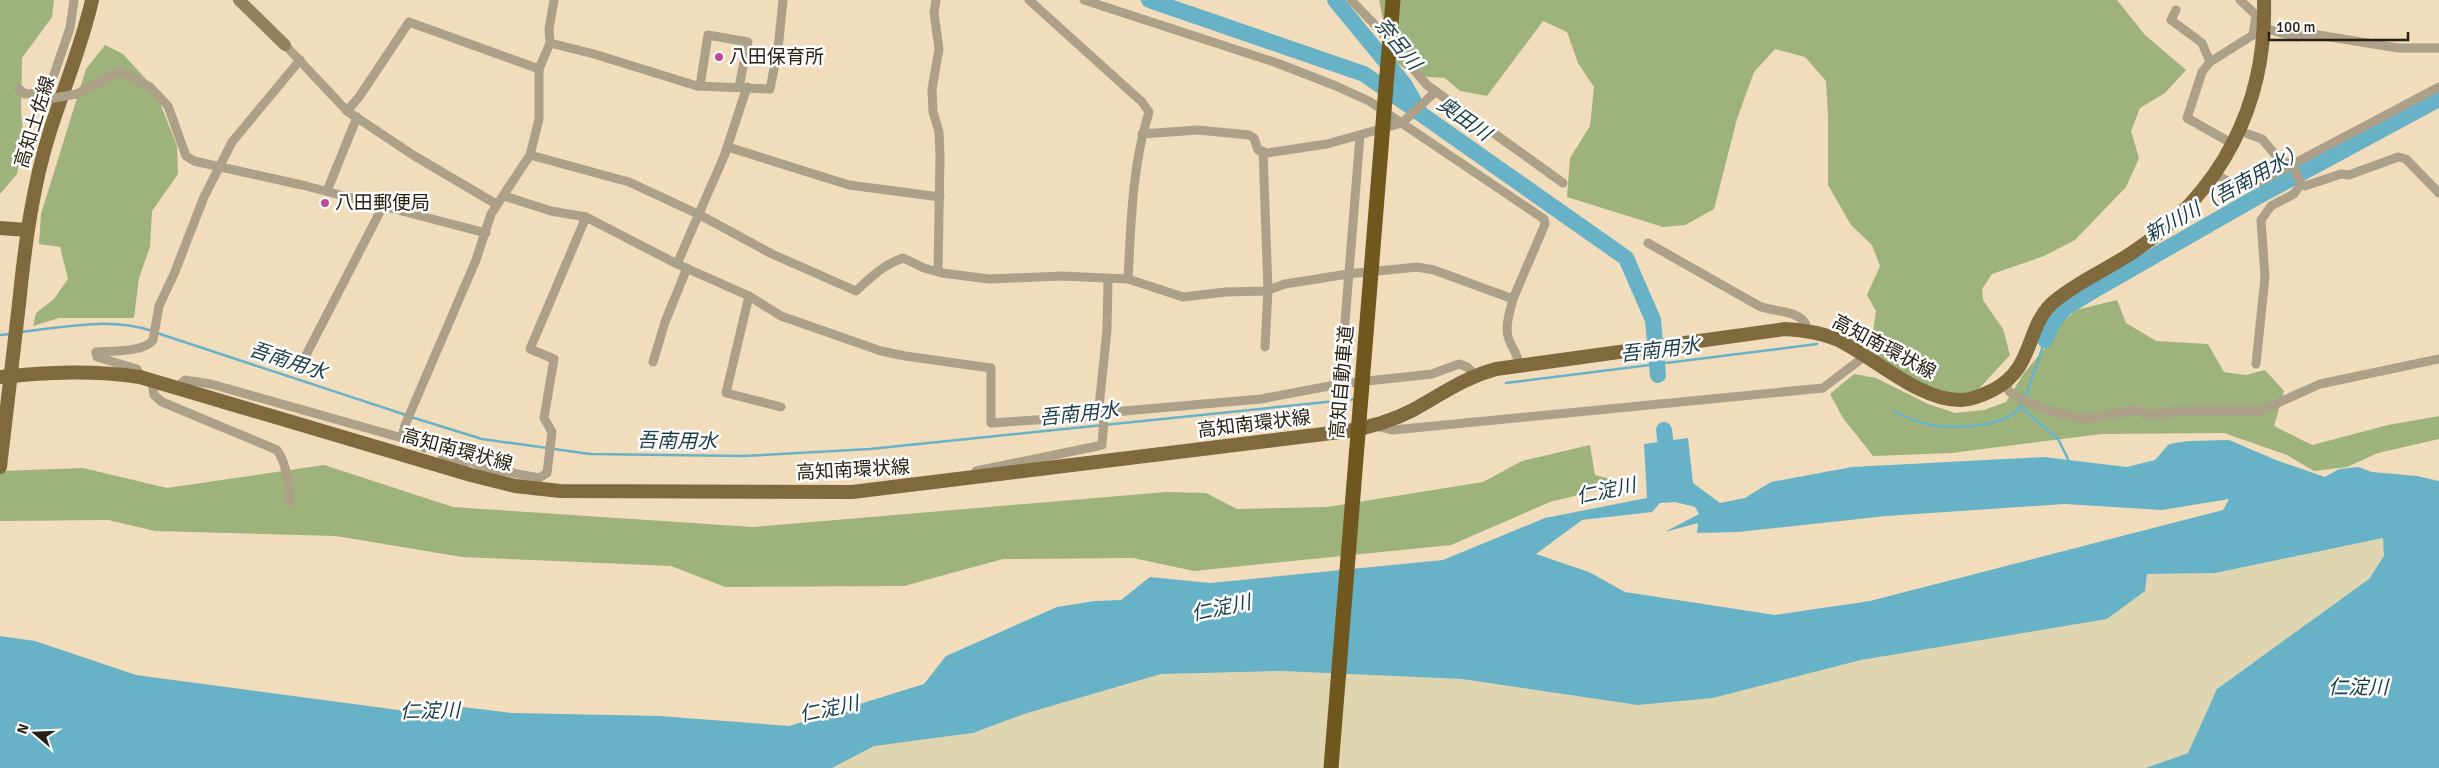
<svg xmlns="http://www.w3.org/2000/svg" width="2439" height="768" font-family="Signika,'Noto Sans JP',sans-serif">
<style>
.forest{fill:#9eb37b}
.sand{fill:#dfd6b1}
.water{fill:#68b2c8;fill-rule:evenodd}
.lines{fill:none;stroke-linecap:round;stroke-linejoin:round}
.stream{stroke:#68b2c8;stroke-width:2.5}
.river{stroke:#68b2c8;stroke-width:16}
.street{stroke:#aca088;stroke-width:9}
.secondary{stroke:#92815d;stroke-width:12}
.primary{stroke:#806a3d;stroke-width:14}
.street-bridge{stroke:#aca088;stroke-width:9}
.primary-bridge{stroke:#806a3d;stroke-width:14}
.highway-bridge{stroke:#70571e;stroke-width:15}
.poi-dot{fill:#c1479b;stroke:#fff;stroke-width:2}
.labels{text-anchor:middle;dominant-baseline:central;stroke-width:5;stroke-linejoin:round;paint-order:stroke}
.poi-label{font-size:19px;fill:#292115;stroke:#fff;text-anchor:start}
.street-label{font-size:19px;fill:#292115;stroke:#fff}
.water-label{font-size:20px;font-style:italic;fill:#193c46;stroke:#fff}
</style>
<rect width="100%" height="100%" fill="#f1dcbb"/>
<g class="forest">
<polygon points="0,0 54,0 52,17 22,58 21,111 24,143 17,174 0,194"/>
<polygon points="1379,0 2117,0 2145,35 2186,70 2165,93 2140,108 2131,131 2139,158 2126,187 2075,240 2044,256 1992,274 1982,289 1983,300 2003,329 2010,355 1975,393 1950,393 1916,382 1870,353 1876,311 1867,295 1880,266 1872,245 1851,225 1828,185 1828,116 1826,81 1805,57 1775,49 1754,72 1737,119 1714,209 1685,225 1663,227 1567,197 1570,158 1590,126 1594,87 1578,63 1567,32 1543,21 1487,96 1460,91 1445,78 1415,76 1391,59"/>
<polygon points="105,45 123,54 154,88 177,146 178,174 152,211 150,247 139,278 134,318 59,318 33,326 36,313 54,299 68,279 60,247 39,244 41,214 86,69"/>
<polygon points="2117,300 2126,323 2156,341 2208,344 2224,372 2246,375 2265,370 2284,391 2274,426 2312,445 2388,425 2439,416 2439,439 2378,453 2347,467 2314,471 2287,455 2224,433 2102,434 1952,453 1873,456 1843,418 1830,394 1854,374 1876,378 1928,404 1955,413 1984,410 2006,402 2024,373 2045,348 2056,328 2076,310"/>
<polygon points="1590,445 1595,475 1627,483 1550,502 1451,545 1194,571 1133,558 1003,559 904,586 725,587 671,566 462,557 336,536 155,531 108,520 0,521 0,471 83,468 167,488 324,465 453,507 753,527 1166,492 1206,493 1237,509 1327,507 1483,482 1522,461"/>
</g>
<polygon class="sand" points="2383,538 2384,556 2369,579 2217,689 2188,753 2146,768 832,768 874,746 973,733 1024,714 1161,674 1281,671 1462,679 1638,705 1713,698 1861,660 2147,574 2215,573"/>
<path class="water" d="M1688,438L1693,483L1720,503L1745,498L1771,482L1852,467L2044,457L2127,467L2155,460L2169,444L2188,441L2229,440L2276,460L2325,477L2339,469L2358,467L2372,472L2417,476L2439,481V768H2146L2188,753L2217,689L2369,579L2384,556L2383,538L2215,573L2147,574L2145,591L2107,619L1861,660L1713,698L1638,705L1462,679L1281,671L1161,674L1024,714L973,733L874,746L832,768H0V636L35,641L136,675L406,711L463,707L512,713L660,716L789,726L924,684L946,656L1057,607L1095,601L1121,600L1150,577L1210,583L1443,560L1545,518L1647,498L1644,444ZM2229,499L2223,510L1870,601L1775,615L1625,592L1589,572L1536,554L1582,520L1652,512L1660,503L1675,502L1695,507L1699,514L1665,532L1698,523L1697,533L1738,532L1886,516L2065,504L2162,510Z"/>
<g class="lines">
<g class="stream">
<path d="M21,332C65,327 109,317 152,331"/>
<polyline points="157,333 406,415"/>
<polyline points="0,335 11,334"/>
<polyline points="1506,383 1817,344"/>
<polyline points="2026,396 2045,340"/>
<polyline points="2021,407 2058,439 2069,461"/>
<path d="M1894,411C1905,417 1917,422 1930,425C1952,429 2013,428 2022,403"/>
<polyline points="411,417 482,439 590,454 744,456 870,449 1356,399"/>
</g>
<g class="river">
<polyline points="1149,0 1364,74 1626,258 1653,320 1658,375"/>
<polyline points="1335,0 1404,84 1419,110"/>
<polyline points="2045,340 2053,322 2065,308 2098,288 2257,197 2439,99"/>
<polyline points="1664,430 1668,463"/>
</g>
<g class="street">
<polyline points="936,0 934,13 939,49 932,89 933,112 939,132 940,156 938,271"/>
<path d="M1029,0L1142,102L1149,112C1132,166 1131,223 1128,279"/>
<polyline points="1084,0 1277,63 1336,86 1369,101 1544,219 1545,224 1513,299"/>
<polyline points="1351,0 1377,27 1427,85 1563,183"/>
<polyline points="2176,10 2171,20 2202,43 2210,62"/>
<polyline points="2260,27 2296,37 2312,34 2398,48 2439,48"/>
<polyline points="550,43 594,54 697,86 770,89 778,49 783,0"/>
<polyline points="285,45 347,111 413,155 496,204"/>
<polyline points="700,86 708,35 748,42 739,87"/>
<polyline points="19,89 25,94 44,93 49,89 70,28 74,0"/>
<polyline points="77,94 116,73 124,73 150,87 168,106 186,156 194,161 302,185 486,233"/>
<polyline points="347,111 359,97 409,22 539,69"/>
<polyline points="1142,134 1198,130 1249,135 1254,138 1258,150 1267,153 1327,144 1402,123 1435,92"/>
<polyline points="2248,134 2262,139 2279,159 2292,165 2301,184 2294,194 2271,206 2261,220 2265,277 2256,364"/>
<polyline points="2233,144 2187,118 2202,72 2210,62 2253,35 2256,15 2240,0"/>
<polyline points="728,147 849,185 940,197"/>
<polyline points="1263,151 1268,290 1265,347"/>
<path d="M530,155L629,182L700,215L772,254L856,291C871,277 883,265 903,258L924,268L942,273L989,279L1062,276L1128,279L1183,297L1226,292L1265,291L1285,284L1348,274L1417,267L1434,270L1513,299C1510,312 1504,327 1509,340C1513,349 1518,356 1520,366"/>
<path d="M2216,174C2233,185 2239,189 2259,182L2439,87"/>
<polyline points="2301,184 2305,186 2341,174 2349,175 2398,157 2406,159 2439,193"/>
<polyline points="327,191 357,117"/>
<polyline points="504,196 551,211 586,217 677,264 749,296 781,316 881,351 905,356 991,368 991,423 1098,416 1106,414"/>
<path d="M1648,243L1759,306C1777,313 1803,309 1808,330"/>
<polyline points="677,264 725,154 747,87"/>
<polyline points="749,296 726,393 781,407"/>
<polyline points="306,355 383,206"/>
<polyline points="653,362 665,322 687,268"/>
<path d="M140,377L137,369L97,357L96,352C111,351 145,352 153,340L159,306L174,274L204,197L232,142L300,60"/>
<path d="M152,381L154,395L162,402L277,450C287,464 289,485 290,502"/>
<polyline points="1340,384 1360,136"/>
<polyline points="2004,384 2010,392 2019,398 2050,411 2085,419 2134,410 2151,415 2180,411 2260,411 2320,384 2439,359"/>
<polyline points="176,388 185,380 211,384 402,438 425,448"/>
<polyline points="1098,416 1107,330 1108,280"/>
<polyline points="1376,426 1393,430 1823,388 1865,356"/>
<polyline points="402,438 405,425 476,260 491,214 530,155 539,119 539,69 550,43 549,29 554,0"/>
<polyline points="421,446 459,454 481,467 539,478 547,473 552,432 544,418 554,359 530,349 586,217"/>
<polyline points="442,455 460,462 471,475"/>
<polyline points="976,471 1098,446 1102,445 1104,417 1106,414 1113,412 1261,399 1340,384 1432,374 1459,364 1467,367 1475,375"/>
</g>
<polyline class="secondary" points="239,0 285,45"/>
<g class="primary">
<polyline points="0,228 27,230"/>
<path d="M19,304C25,245 32,188 50,131C64,87 82,45 92,0"/>
<path d="M0,377C48,372 92,370 140,377L471,475L515,486L560,491L852,492L1348,431C1371,427 1392,421 1413,410C1442,394 1463,378 1496,369L1785,329C1803,330 1819,332 1836,339C1873,356 1919,401 1961,400C1972,400 1983,395 1993,390C2037,367 2024,325 2056,300C2079,281 2108,269 2133,252C2221,194 2267,105 2264,0"/>
</g>
<polyline class="street-bridge" points="43,100 77,94"/>
<polyline class="primary-bridge" points="0,467 19,304"/>
<polyline class="highway-bridge" points="1331,768 1393,0"/>
</g>
<g class="poi-dot">
<circle cx="719" cy="57" r="5"/>
<circle cx="325" cy="203" r="5"/>
</g>
<g class="labels">
<g class="poi-label">
<text x="729" y="57">八田保育所</text>
<text x="335" y="203">八田郵便局</text>
</g>
<g class="street-label">
<text transform="translate(35 122) rotate(-73)">高知土佐線</text>
<text transform="translate(1884 347) rotate(28)">高知南環状線</text>
<text transform="translate(1342 382) rotate(-85)">高知自動車道</text>
<text transform="translate(1254 424) rotate(-7)">高知南環状線</text>
<text transform="translate(457 450) rotate(15)">高知南環状線</text>
<text transform="translate(853 470) rotate(-3)">高知南環状線</text>
</g>
<g class="water-label">
<text transform="translate(1398 44) rotate(51)">奈呂川</text>
<text transform="translate(1464 119) rotate(35)">奥田川</text>
<text transform="translate(2225 193) rotate(-29)">新川川（吾南用水）</text>
<text transform="translate(1660 350) rotate(-7)">吾南用水</text>
<text transform="translate(288 361) rotate(18)">吾南用水</text>
<text transform="translate(1079 414) rotate(-6)">吾南用水</text>
<text transform="translate(677 441) rotate(1)">吾南用水</text>
<text transform="translate(1606 491) rotate(-12)">仁淀川</text>
<text transform="translate(1221 608) rotate(-12)">仁淀川</text>
<text x="2358" y="687">仁淀川</text>
<text transform="translate(829 709) rotate(-12)">仁淀川</text>
<text transform="translate(430 711) rotate(-1)">仁淀川</text>
</g>
</g>
<g transform="translate(35 733) rotate(289)" stroke="#ffffff" stroke-width="4" paint-order="stroke">
<path d="M0-4L9 19L0 12L-9 19Z" fill="#292115"/>
<text y="-8" font-size="14" font-weight="bold" text-anchor="middle" fill="#292115">N</text>
</g>
<path d="M2269 32v8h139v-8" fill="none" stroke="#292115" stroke-width="2.5"/>
<text x="2276" y="32" font-size="15" fill="#292115" stroke="#ffffff" stroke-width="4" paint-order="stroke">100 m</text>
</svg>
